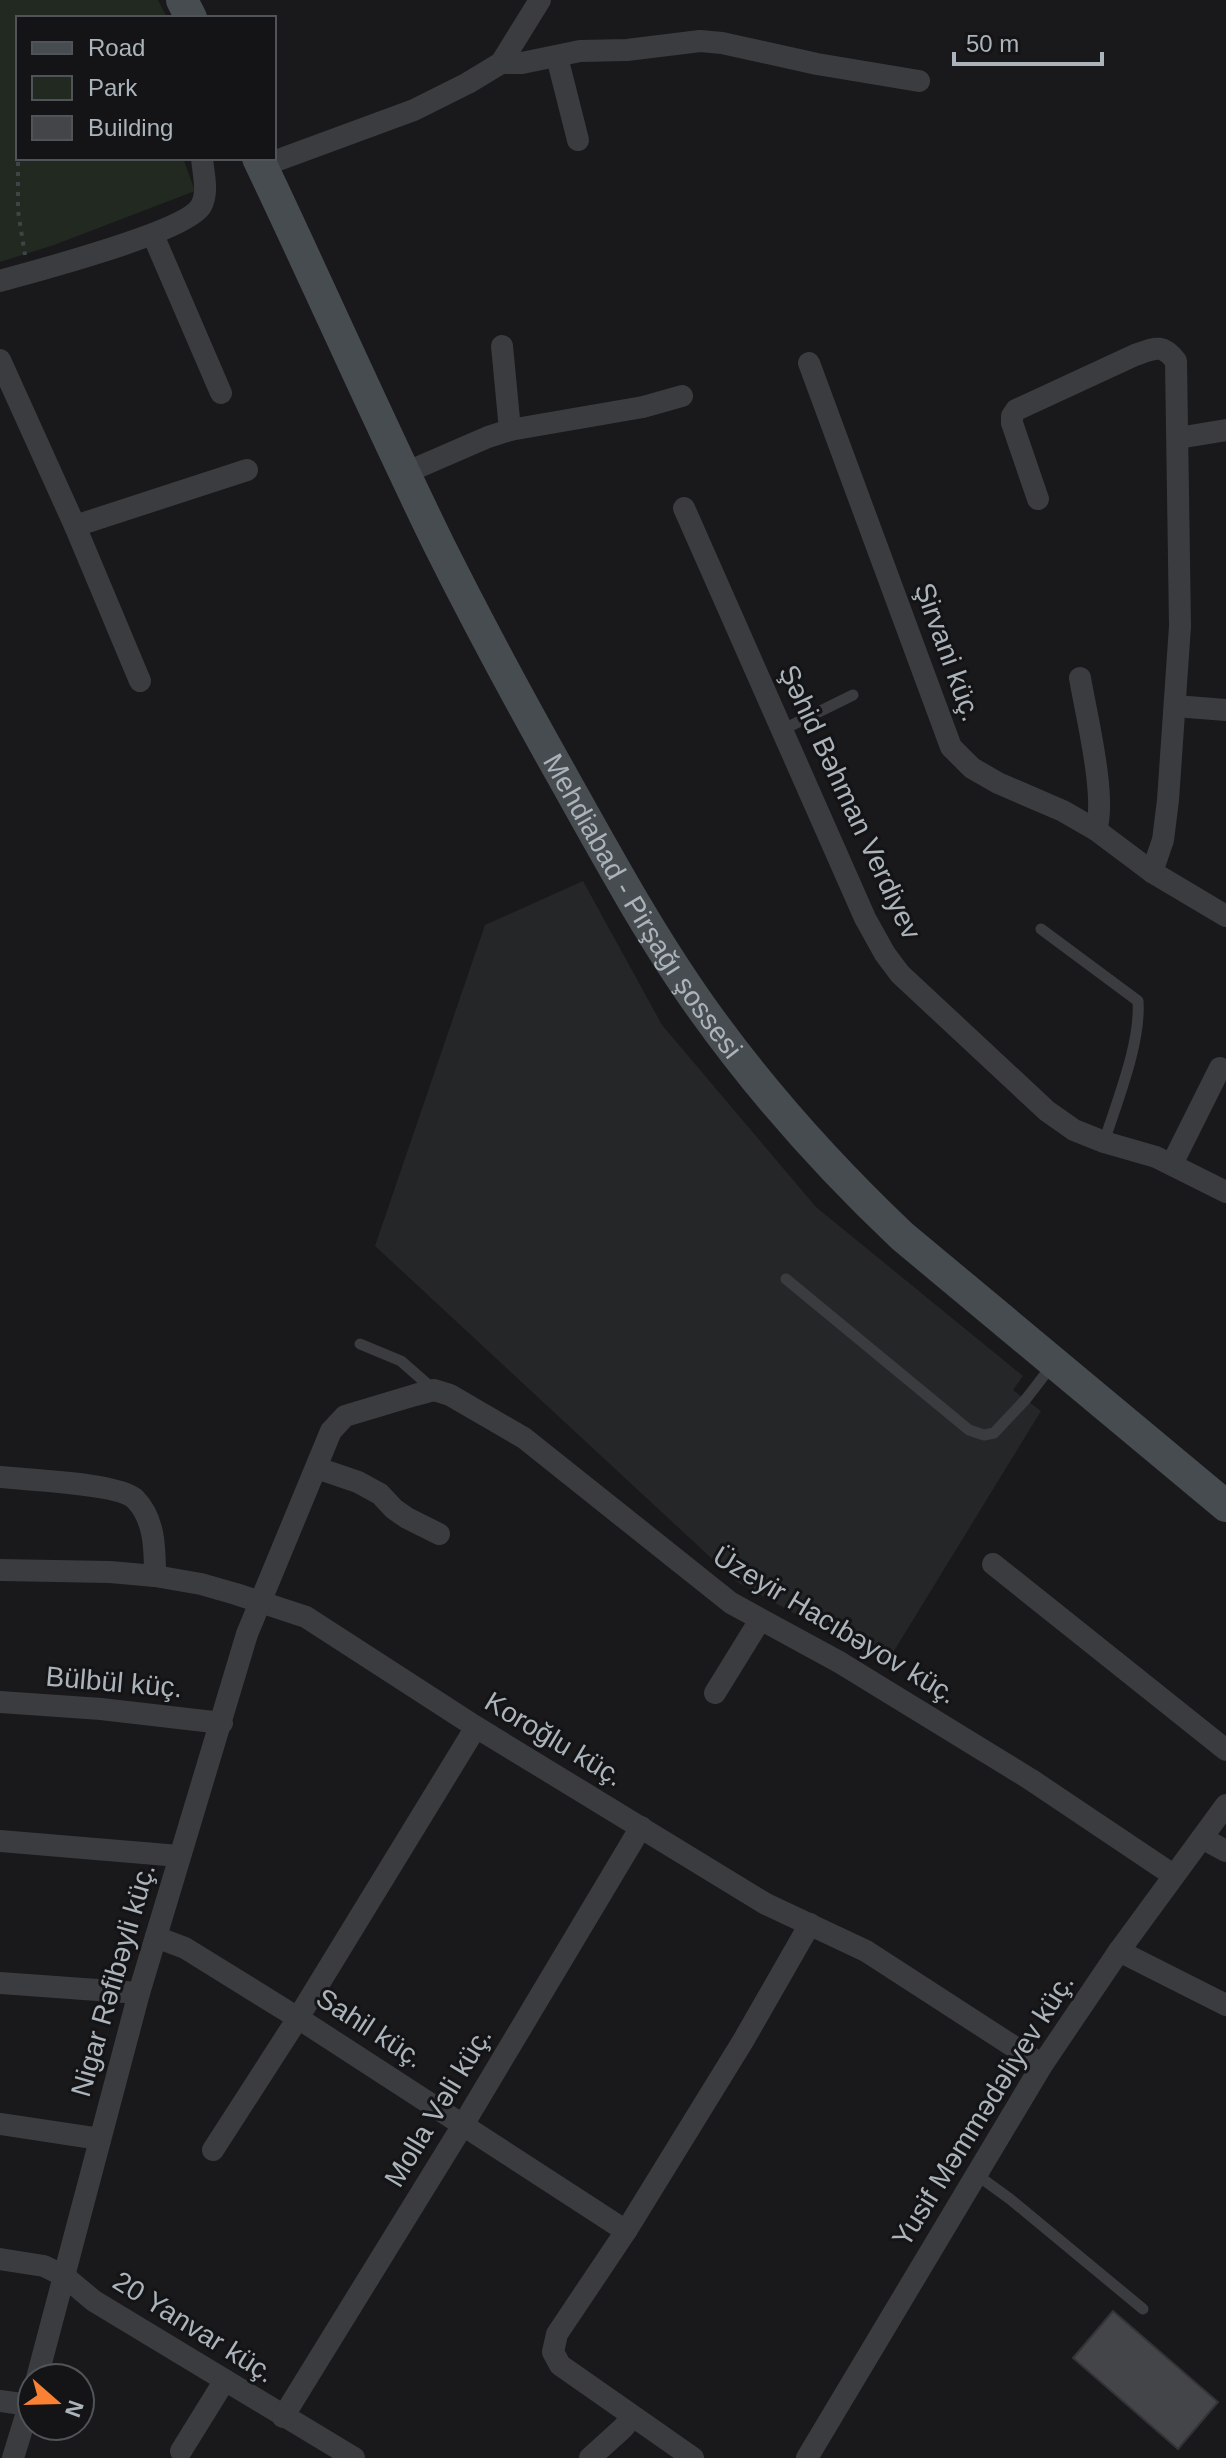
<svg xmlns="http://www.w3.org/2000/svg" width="1226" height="2458" font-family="Helvetica,sans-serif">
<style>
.built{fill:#252628}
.green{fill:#212920}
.building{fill:#434548;stroke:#333437;stroke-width:2}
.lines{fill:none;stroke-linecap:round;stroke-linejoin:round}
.path{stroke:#3f4447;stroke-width:4;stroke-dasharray:4 6;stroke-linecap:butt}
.lane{stroke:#3a3c40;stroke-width:11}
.street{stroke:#3a3c40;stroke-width:22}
.secondary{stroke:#474c50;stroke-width:32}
.labels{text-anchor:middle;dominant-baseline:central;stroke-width:6;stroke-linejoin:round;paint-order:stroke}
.street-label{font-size:28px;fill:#abb4bb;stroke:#141416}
</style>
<rect width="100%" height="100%" fill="#19191b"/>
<polygon class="built" points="583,881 662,1025 816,1207 1023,1376 1013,1390 1041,1411 886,1664 737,1582 375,1246 485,925"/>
<polygon class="green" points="0,0 158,0 167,18 18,18 18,158 183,158 195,191 54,245 0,262"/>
<polygon class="building" points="1113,2311 1218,2402 1178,2449 1073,2358"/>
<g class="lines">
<polyline class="path" points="18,112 18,211 25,255"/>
<g class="lane">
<polyline points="782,730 853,695"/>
<path d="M1041,929L1138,1001C1141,1043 1117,1101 1104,1142"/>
<polyline points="786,1279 969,1430 984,1435 994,1433 1026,1399 1053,1364"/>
<polyline points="360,1344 401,1361 434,1390"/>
<polyline points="977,2175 1010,2199 1143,2309"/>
</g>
<g class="street">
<polyline points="557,57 578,140"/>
<polyline points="501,63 522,63 580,51 627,50 700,41 722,43 817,64 919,81"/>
<polyline points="262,166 414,110 468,83 501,63 540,0"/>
<polyline points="153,235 221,393"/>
<path d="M0,281C35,271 186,232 201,206C209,192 203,173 202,158"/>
<polyline points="502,346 510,430"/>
<polyline points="0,360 75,526 140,681"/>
<polyline points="809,363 951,747 972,768 998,783 1063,811 1096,830 1152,872 1226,916"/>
<polyline points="1178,438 1226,430"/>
<polyline points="405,473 488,437 510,430 643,407 682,396"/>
<path d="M1038,499L1012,423V416L1016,410L1135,355C1155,348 1162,343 1176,361L1180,626L1168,800L1163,840L1152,872"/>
<polyline points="684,508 865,918 885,954 900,974 1047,1111 1074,1130 1104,1142 1156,1157 1226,1192"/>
<polyline points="75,526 247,470"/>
<path d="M1080,678C1086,714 1107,798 1096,830"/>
<polyline points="1175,706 1226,710"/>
<polyline points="1172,1164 1220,1068"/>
<polyline points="317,1468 358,1482 380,1494 394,1509 407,1518 439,1534"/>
<path d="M0,1477C26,1480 119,1483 135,1499C155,1519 155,1550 155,1576"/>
<polyline points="993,1564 1226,1750"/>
<polyline points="0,1570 110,1572 155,1576 201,1584 236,1594 306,1617 476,1727 766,1904 866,1951 1042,2065"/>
<polyline points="715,1693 760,1620"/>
<polyline points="0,1702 101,1709 222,1723"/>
<polyline points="1202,1838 1226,1851"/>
<polyline points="0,1841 179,1856"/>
<polyline points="156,1937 185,1948 298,2018 626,2231"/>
<polyline points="1119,1951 1226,2005"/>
<polyline points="0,1983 139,1993"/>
<polyline points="0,2124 100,2139"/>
<polyline points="213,2150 298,2018 476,1727"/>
<polyline points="0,2259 44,2266 64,2276 94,2301 354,2458"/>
<polyline points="37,2378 139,1993 247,1634 331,1431 345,1416 415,1395 434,1390 450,1395 524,1438 731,1603 841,1663 1030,1779 1173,1875"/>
<polyline points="0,2401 29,2405"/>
<polyline points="283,2417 463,2125 641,1827"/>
<polyline points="181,2451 225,2380"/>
<polyline points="13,2458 32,2396"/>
<polyline points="590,2458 623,2428 632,2417"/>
<polyline points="693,2458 560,2365 553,2352 557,2334 626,2231 743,2041 810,1924"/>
<polyline points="807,2458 1042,2065 1119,1951 1226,1805"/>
</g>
<g class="secondary">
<polyline points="182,0 191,18"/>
<path id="s1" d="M258,158C319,286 376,416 438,543C478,623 520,701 564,779C607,856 650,935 701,1007C760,1090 828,1166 902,1236L1226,1506"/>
</g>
</g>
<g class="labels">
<g class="street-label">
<text transform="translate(948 652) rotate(70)">Şirvani küç.</text>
<text transform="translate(850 802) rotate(65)">Şəhid Bəhman Verdiyev</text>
<text stroke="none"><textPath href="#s1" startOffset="842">Mehdiabad - Pirşağı şossesi</textPath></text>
<text transform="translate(835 1625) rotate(31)">Üzeyir Hacıbəyov küç.</text>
<text transform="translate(114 1682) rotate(5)">Bülbül küç.</text>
<text transform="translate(554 1739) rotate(31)">Koroğlu küç.</text>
<text transform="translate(113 1980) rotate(-74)">Nigar Rəfibəyli küç.</text>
<text transform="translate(370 2028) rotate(33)">Sahil küç.</text>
<text transform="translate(438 2107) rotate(-59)">Molla Vəli küç.</text>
<text transform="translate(983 2110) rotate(-58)">Yusif Məmmədəliyev küç.</text>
<text transform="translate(194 2327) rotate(32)">20 Yanvar küç.</text>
</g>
</g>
<rect x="16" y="16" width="260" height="144" fill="#141416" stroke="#505458" stroke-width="2"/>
<rect x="32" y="42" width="40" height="12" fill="#474c50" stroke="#505458" stroke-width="2"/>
<text x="88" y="56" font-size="24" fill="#abb4bb">Road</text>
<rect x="32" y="76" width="40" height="24" fill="#212920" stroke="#505458" stroke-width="2"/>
<text x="88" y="96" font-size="24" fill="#abb4bb">Park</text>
<rect x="32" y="116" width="40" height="24" fill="#434548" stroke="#505458" stroke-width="2"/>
<text x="88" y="136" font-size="24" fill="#abb4bb">Building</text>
<g transform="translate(56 2402) rotate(110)"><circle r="38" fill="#141416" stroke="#505458" stroke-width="2"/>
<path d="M0-6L14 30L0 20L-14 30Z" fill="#f88134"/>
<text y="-12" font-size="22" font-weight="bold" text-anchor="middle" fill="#abb4bb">N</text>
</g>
<path d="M954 52v12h148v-12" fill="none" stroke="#abb4bb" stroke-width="4"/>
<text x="966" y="52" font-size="24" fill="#abb4bb" stroke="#141416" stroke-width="6" paint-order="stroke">50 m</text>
</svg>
